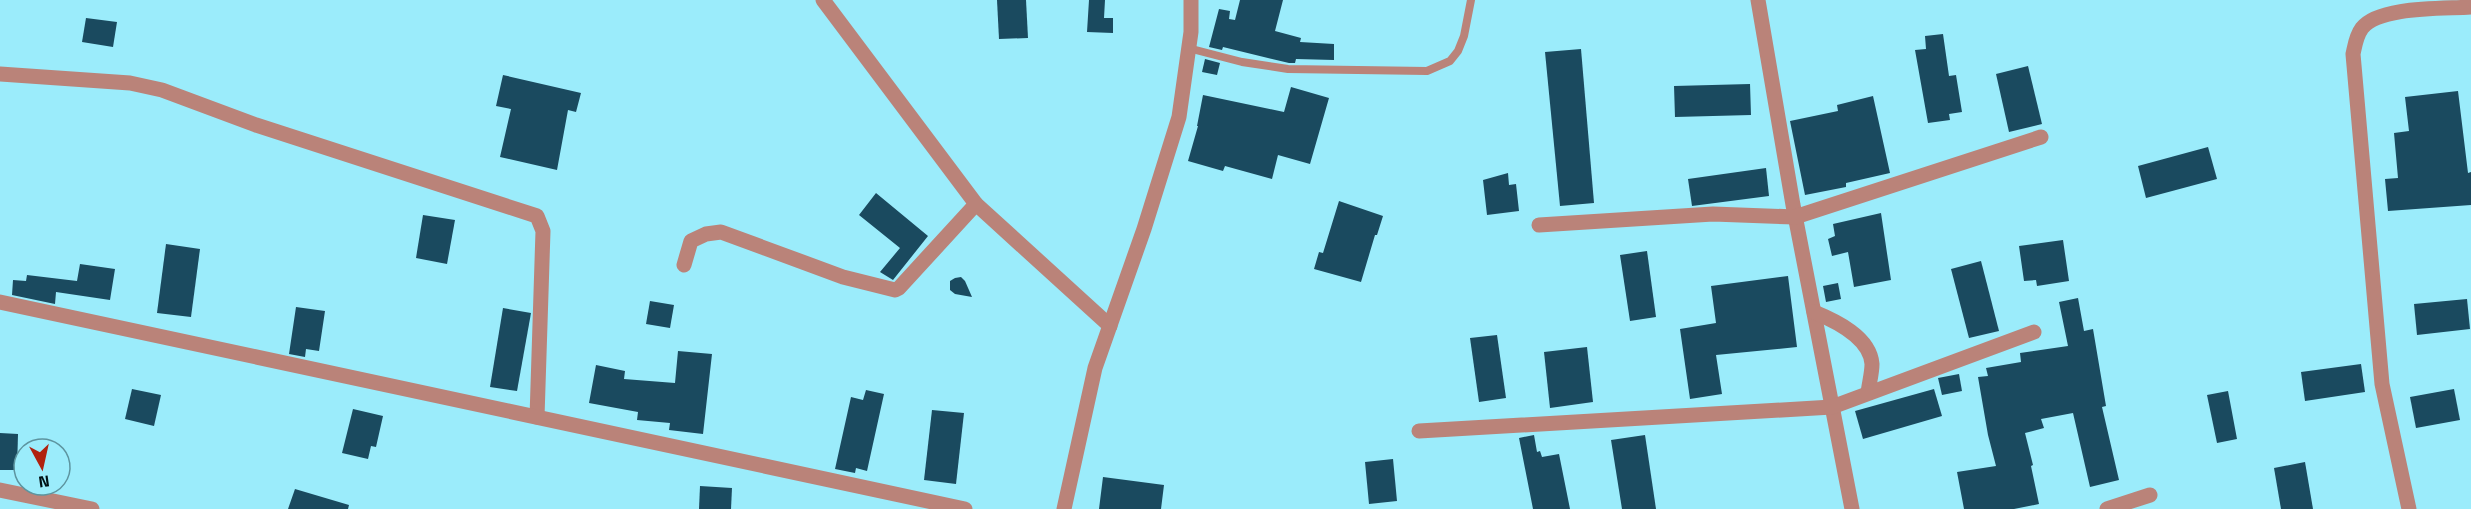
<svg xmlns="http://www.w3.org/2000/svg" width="2471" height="509" font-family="'Titillium Web',sans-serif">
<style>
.building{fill:#1a4a5f}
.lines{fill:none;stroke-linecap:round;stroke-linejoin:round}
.service{stroke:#ba8379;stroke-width:8}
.minor{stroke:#ba8379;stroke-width:15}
</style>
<rect width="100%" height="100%" fill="#9becfb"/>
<g class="building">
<polygon points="997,0 1026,0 1028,38 999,39"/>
<polygon points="1089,0 1105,0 1104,18 1113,18 1113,33 1087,32"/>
<polygon points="1240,0 1283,0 1275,31 1301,38 1300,42 1334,44 1334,60 1296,59 1295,63 1289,63 1223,47 1222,50 1209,47 1219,9 1230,11 1229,19 1235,20"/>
<polygon points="86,18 117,22 113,47 82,42"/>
<polygon points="1943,34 1949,76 1956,75 1962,112 1949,114 1950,120 1928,123 1915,50 1926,49 1925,36"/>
<polygon points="1581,49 1594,203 1560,206 1545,52"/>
<polygon points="1205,59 1220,63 1217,75 1202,72"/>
<polygon points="2028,66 2042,124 2009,132 1996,74"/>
<polygon points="503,75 581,93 576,112 568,110 557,170 500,157 511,109 496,106"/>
<polygon points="1750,84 1751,115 1675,117 1674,86"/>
<polygon points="1291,87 1329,98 1310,164 1278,155 1272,179 1225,166 1223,171 1188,161 1198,126 1197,126 1203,95 1284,112"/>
<polygon points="2458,91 2468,173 2471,172 2471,205 2388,211 2385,179 2398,178 2394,133 2409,131 2405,97"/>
<polygon points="1873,96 1890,173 1846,183 1846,187 1805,195 1790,121 1838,111 1837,105"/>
<polygon points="2208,147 2217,179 2146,198 2138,166"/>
<polygon points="1766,168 1769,196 1692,206 1688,179"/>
<polygon points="1508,173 1509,185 1516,184 1519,211 1487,215 1483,180"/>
<polygon points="876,193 928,236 893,280 880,272 900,248 859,215"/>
<polygon points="1339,201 1383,216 1377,235 1375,235 1361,282 1314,269 1319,252 1323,253"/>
<polygon points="1881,213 1891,280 1854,287 1848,252 1832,256 1828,239 1835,236 1833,224"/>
<polygon points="423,215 455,220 447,264 416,258"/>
<polygon points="2063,240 2069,281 2037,286 2036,280 2024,281 2019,246"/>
<polygon points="166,244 200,249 191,317 157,313"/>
<polygon points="1647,251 1656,317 1630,321 1620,255"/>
<polygon points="1981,261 1999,331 1969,338 1951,269"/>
<polygon points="80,264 115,269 110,300 56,292 55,304 12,295 13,280 26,281 27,275 77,281"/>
<polygon points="1788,276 1797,347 1716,355 1722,394 1690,399 1680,329 1716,323 1711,286"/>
<polygon points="961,277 965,281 972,297 955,294 950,290 950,281 955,278"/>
<polygon points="1838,283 1841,299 1826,302 1823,286"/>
<polygon points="2078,298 2084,331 2093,329 2106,406 2102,407 2119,480 2090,487 2073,413 2041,419 2044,428 2025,433 2033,465 2031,466 2039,504 2014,509 1964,509 1957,472 1996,466 1988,435 1978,377 1988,376 1986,368 2021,362 2020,353 2068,346 2059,302"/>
<polygon points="2467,299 2470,329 2417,335 2414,304"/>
<polygon points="650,301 674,305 670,328 646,324"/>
<polygon points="296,307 325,311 319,351 306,349 305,357 289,354"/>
<polygon points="503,308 531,313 517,391 490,387"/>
<polygon points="1497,335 1506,398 1479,402 1470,338"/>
<polygon points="1587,347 1593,402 1550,408 1544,352"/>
<polygon points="678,351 712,354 703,434 669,430 670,423 637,420 638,412 589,403 596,365 625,371 624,379 675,383"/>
<polygon points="2361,364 2365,392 2305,401 2301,372"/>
<polygon points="1959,374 1962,391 1942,395 1938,378"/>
<polygon points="132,389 161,395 154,426 125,419"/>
<polygon points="1934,389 1942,416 1863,439 1855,411"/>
<polygon points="2454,389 2460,420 2416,428 2410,397"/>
<polygon points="866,390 884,394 867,471 856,468 855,473 835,469 851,397 863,400"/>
<polygon points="2228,391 2237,439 2217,443 2207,395"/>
<polygon points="353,409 383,416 376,447 371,446 368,459 342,453"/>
<polygon points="932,410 964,413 956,484 924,480"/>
<polygon points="0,433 18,434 17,470 0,470"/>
<polygon points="1534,435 1537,452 1540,451 1542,457 1559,454 1570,509 1533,509 1519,438"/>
<polygon points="1645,435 1656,509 1622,509 1611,440"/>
<polygon points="1393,459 1397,501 1369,504 1365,462"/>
<polygon points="2305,462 2313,509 2281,509 2274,468"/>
<polygon points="1103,477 1164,485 1161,509 1099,509"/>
<polygon points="700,486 732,488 731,509 699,509"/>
<polygon points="295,489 349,505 348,509 288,509"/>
</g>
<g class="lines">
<polyline class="service" points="1188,48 1242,62 1288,69 1427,71 1450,61 1458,51 1464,36 1471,0"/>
<g class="minor">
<polyline points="823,0 976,204 1110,326"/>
<polyline points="1758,0 1793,205 1852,509"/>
<polyline points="0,74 130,83 162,90 256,125 537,216 543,231 537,417"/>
<polyline points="1539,225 1713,214 1795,217 2041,137"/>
<polyline points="684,265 691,241 706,234 721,232 843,277 895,290 899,288 976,204"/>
<polyline points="0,302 965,509"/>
<path d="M1814,312C1836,321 1870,337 1872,364C1872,373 1869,384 1868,393"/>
<polyline points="1419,431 1832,407 2034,332"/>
<polyline points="0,490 92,509"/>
<polyline points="1064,509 1095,368 1144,229 1179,117 1191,32 1191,0"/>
<polyline points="2107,509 2150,495"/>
<path d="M2409,509L2382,384L2353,54C2355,45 2356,36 2362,28C2379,6 2444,9 2471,7"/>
</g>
</g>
<g transform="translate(42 467) rotate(172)"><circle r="28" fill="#9becfb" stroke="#5d949f" stroke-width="1.5"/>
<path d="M0-4.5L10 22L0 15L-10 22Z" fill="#b0220f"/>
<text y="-9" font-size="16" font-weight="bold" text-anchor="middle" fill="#001115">N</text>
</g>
</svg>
